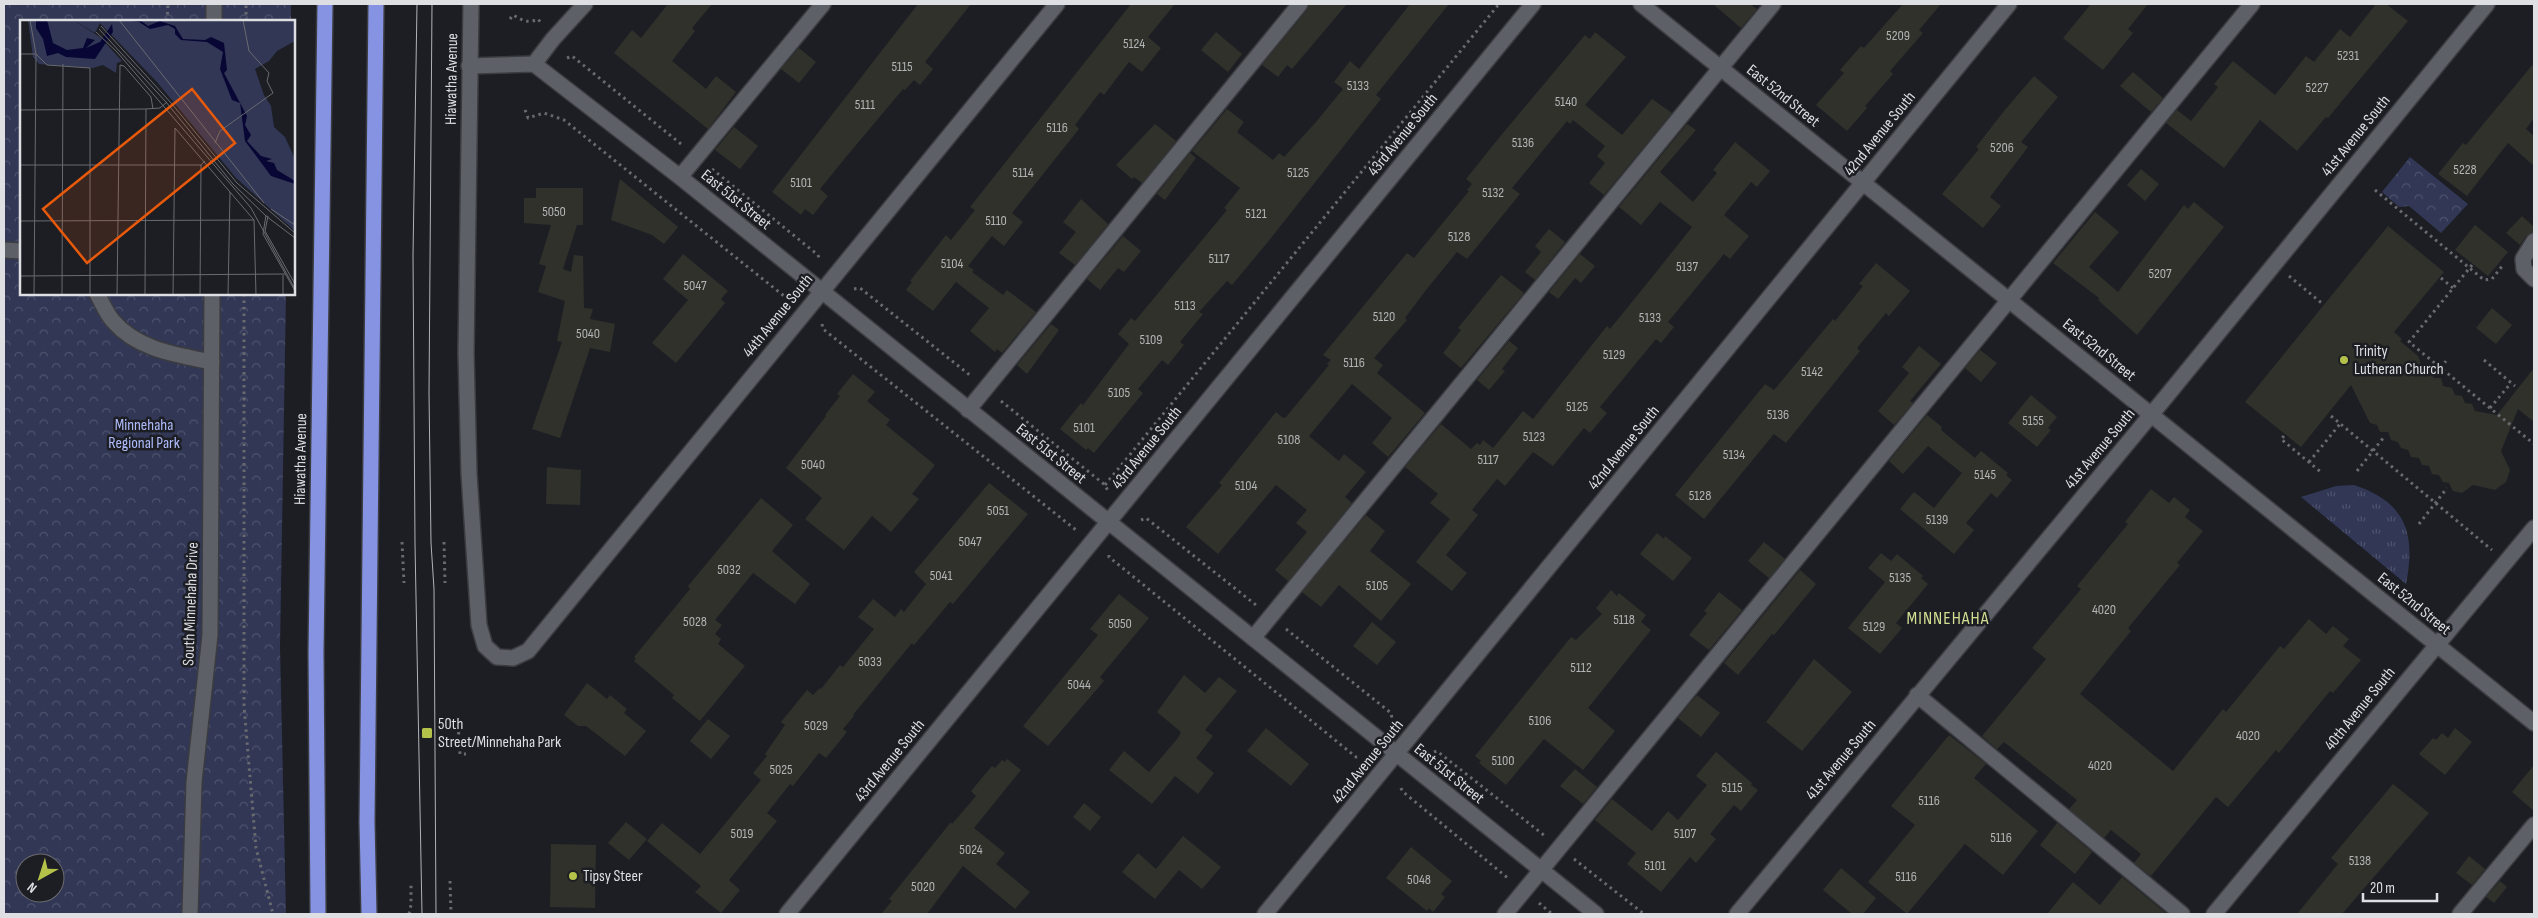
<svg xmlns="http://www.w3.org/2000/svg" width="2538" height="918" font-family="'Sofia Sans Condensed',sans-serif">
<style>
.grass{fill:url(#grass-tufts)}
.park{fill:url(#park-crowns);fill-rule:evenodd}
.building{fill:#30312a}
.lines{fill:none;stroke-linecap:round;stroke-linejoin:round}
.minor-casing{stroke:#3b3c40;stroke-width:18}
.highway-casing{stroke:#3b3c40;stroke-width:18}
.path{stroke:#696a70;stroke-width:3;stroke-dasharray:2.5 4;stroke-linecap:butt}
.minor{stroke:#5e6067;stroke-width:15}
.highway{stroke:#8593e2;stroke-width:15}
.tram{stroke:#b1b2b7;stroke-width:1}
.poi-dot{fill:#b5c249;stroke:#1c1e24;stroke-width:2}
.labels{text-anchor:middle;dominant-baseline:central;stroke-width:5;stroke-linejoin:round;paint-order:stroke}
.number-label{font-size:14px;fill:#b2b4b5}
.street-label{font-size:16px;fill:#dedfe3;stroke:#1c1e24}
.poi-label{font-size:16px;fill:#dedfe3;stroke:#1c1e24;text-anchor:start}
.park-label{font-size:16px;fill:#aebbfc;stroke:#1c1e24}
.neighbourhood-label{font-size:18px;letter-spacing:1px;fill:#d5df92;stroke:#1c1e24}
.inset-road{fill:none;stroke:#6a6b70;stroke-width:1}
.view{fill:#e8590c;fill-opacity:0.15;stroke:#e8590c;stroke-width:2.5}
.inset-edge{fill:none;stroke:#dedfe3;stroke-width:2.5}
</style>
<defs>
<pattern id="grass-tufts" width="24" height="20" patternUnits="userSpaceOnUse" patternTransform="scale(1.25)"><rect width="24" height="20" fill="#313755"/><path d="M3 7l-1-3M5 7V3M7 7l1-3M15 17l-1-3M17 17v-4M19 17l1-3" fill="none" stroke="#4e546d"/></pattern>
<pattern id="park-crowns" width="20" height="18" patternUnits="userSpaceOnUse" patternTransform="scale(1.25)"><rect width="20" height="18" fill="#313755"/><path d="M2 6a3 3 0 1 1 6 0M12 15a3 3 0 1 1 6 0" fill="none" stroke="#4e546d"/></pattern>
</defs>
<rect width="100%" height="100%" fill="#1c1e24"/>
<path class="grass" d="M2354,485C2406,502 2416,534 2406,584L2301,497L2336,486Z"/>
<g class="park">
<path d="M4,4H291V21H21V294H286L280,647L286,914H4ZM25,863H55V893H25Z"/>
<polygon points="2410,157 2468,204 2441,233 2409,206 2399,207 2382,192"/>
</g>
<g class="building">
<polygon points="668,4 712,4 692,28 695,31 672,61 706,89 716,76 736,92 708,129 614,53 632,30 641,38"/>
<polygon points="918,4 971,4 925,62 933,69 920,85 914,80 905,90 903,89 846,157 820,189 828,196 813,215 805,209 801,215 772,192"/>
<polygon points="1131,4 1175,4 1148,37 1161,48 1142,72 1129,62 1104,95 1100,92 1075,125 1079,129 1012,213 1023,222 1004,246 992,236 968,266 974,270 972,272 1003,295 1007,290 1036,312 1002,353 997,349 995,352 970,331 989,308 956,282 933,311 906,290 912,282 910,281 946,235 951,240 975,210 970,207"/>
<polygon points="1309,4 1347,4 1292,69 1287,65 1278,77 1262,65 1307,10"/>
<polygon points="1410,4 1449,4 1376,95 1381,99 1267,243 1232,285 1227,281 1199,312 1203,314 1180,342 1184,345 1168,365 1162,360 1138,389 1143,393 1094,453 1088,448 1086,450 1060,429 1081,403 1083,405 1129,344 1118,334 1131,318 1135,321 1227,210 1224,208 1240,188 1192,151 1227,109 1244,122 1237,132 1273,160 1279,153 1284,157 1316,122 1343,89 1334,82 1350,61 1359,69"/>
<polygon points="1713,4 1750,4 1757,9 1741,28"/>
<polygon points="1903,4 1941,4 1919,30 1923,33 1890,71 1893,74 1865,106 1867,108 1847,131 1816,105 1844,73 1840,70 1861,46 1864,48"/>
<polygon points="2091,4 2148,4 2128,29 2133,33 2103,70 2063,38"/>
<polygon points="2376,4 2386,4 2408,21 2328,118 2326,117 2297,151 2260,120 2224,168 2166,123 2177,110 2191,121 2218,87 2214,84 2233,61 2275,95 2306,56 2314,62 2340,29 2350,37"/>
<polygon points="1216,32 1242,54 1228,72 1201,50"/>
<polygon points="1595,32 1626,57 1585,105 1622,135 1652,99 1672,113 1604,195 1589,183 1605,163 1597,156 1605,146 1573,120 1570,124 1567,121 1512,188 1520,194 1467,259 1457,252 1426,290 1405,318 1407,320 1374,358 1383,365 1377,373 1425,413 1388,457 1372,443 1392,418 1352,384 1309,436 1339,461 1344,454 1366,472 1345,497 1352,503 1288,581 1275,570 1307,532 1296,523 1307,510 1276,485 1218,554 1186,527 1222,485 1219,483 1276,412 1283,418 1286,417 1329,365 1327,364 1331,360 1323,355 1407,253 1414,258 1469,191 1467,190 1472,184 1466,179 1498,139 1585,35 1590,39"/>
<polygon points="799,48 816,62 799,83 781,69"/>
<polygon points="2534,63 2534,118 2526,129 2534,136 2534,166 2508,143 2467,196 2438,174 2463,143 2466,145"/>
<polygon points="2133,72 2163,98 2151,112 2120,86"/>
<polygon points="2034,76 2058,97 2021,142 2028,147 1990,197 2001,206 1983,228 1942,194 1979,149 1976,147 2004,111"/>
<polygon points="1155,124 1176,141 1142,183 1134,177 1132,179 1116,165"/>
<polygon points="1687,124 1696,130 1660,172 1693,202 1717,173 1713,170 1735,142 1770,171 1757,187 1751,182 1724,215 1749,236 1730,259 1724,254 1668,322 1674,327 1661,343 1656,339 1600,407 1607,413 1590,433 1584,428 1553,466 1533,452 1505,486 1497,479 1472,510 1478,515 1446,555 1467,573 1452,591 1416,562 1450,519 1430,503 1438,494 1405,467 1441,424 1471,449 1477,443 1480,445 1483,440 1493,448 1523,411 1533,419 1607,326 1610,329 1657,271 1692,227 1660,202 1641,225 1619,207"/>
<polygon points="734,127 758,146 740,169 715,150"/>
<polygon points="1190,153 1196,158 1165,200 1157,194"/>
<polygon points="2141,169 2159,184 2145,201 2127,185"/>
<polygon points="620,179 678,227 664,244 652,235 611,220"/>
<polygon points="536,188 583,188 583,225 577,225 563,269 571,272 574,255 583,256 584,308 593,309 590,319 615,324 610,352 590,348 560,438 532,429 562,342 557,341 565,301 538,292 546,266 539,264 551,225 524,223 524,198 536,198"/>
<polygon points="1081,199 1108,224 1075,265 1059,253 1076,232 1063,222"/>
<polygon points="2194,202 2224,227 2137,335 2098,300 2099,298 2053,263 2095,212 2119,232 2089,267 2118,292 2184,205 2188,209"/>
<polygon points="2522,216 2534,227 2534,231 2526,236 2520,245 2506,233"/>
<polygon points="2475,225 2508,252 2488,276 2455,250"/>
<polygon points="2388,226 2444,272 2394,332 2402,339 2400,341 2418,356 2423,369 2431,370 2434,378 2441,378 2443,386 2452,388 2455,395 2462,396 2465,403 2472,404 2475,411 2497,415 2534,368 2534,422 2518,409 2501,451 2510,470 2506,482 2495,490 2473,485 2462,493 2453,491 2449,483 2443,482 2439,475 2432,474 2429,466 2422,465 2419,458 2411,457 2408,450 2401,448 2398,442 2391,440 2388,432 2380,432 2377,425 2370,423 2351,385 2301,447 2245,402"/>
<polygon points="1549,229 1565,242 1535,280 1525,272 1541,252 1535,246"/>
<polygon points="1123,236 1141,251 1124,272 1118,268 1100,290 1087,279"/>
<polygon points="683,254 728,291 721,299 725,303 676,363 652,343 688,300 663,279"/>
<polygon points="1580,254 1595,266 1581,283 1575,278 1558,299 1549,292"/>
<polygon points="1876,263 1910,291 1889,316 1886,313 1857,348 1860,351 1786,443 1774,434 1704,519 1675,495 1765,384 1774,390 1833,319 1835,321 1863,286 1859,284"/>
<polygon points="1501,275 1524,293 1461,368 1443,353 1461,330 1458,328"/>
<polygon points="2492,308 2512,325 2496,344 2476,328"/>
<polygon points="1051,324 1059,330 1027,374 1017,365"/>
<polygon points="1509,341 1518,348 1502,369 1505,371 1489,390 1477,380"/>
<polygon points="1919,346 1941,364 1910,401 1913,403 1894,425 1878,411 1909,373 1902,367"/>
<polygon points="1980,350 1997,363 1981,382 1965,368"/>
<polygon points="853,374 875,392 867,401 890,420 886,425 935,465 912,494 919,499 891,532 872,516 844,550 805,519 822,498 786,468 826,416 825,415 840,396 837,394"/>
<polygon points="2031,395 2057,417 2048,428 2051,430 2037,447 2008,423"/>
<polygon points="1927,415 1942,427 1941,430 1975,458 1981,451 2008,473 2006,475 2012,480 1997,498 1991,493 1966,523 1974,530 1954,554 1900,509 1914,492 1934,508 1962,473 1928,446 1903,474 1889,461"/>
<polygon points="547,467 581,470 580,505 546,504"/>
<polygon points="989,483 1028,514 953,604 950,602 914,645 912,643 853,715 854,716 843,729 847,732 826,758 819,753 793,786 790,784 767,813 777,821 729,880 740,890 721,913 695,892 701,886 647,841 662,823 700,854 761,780 753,773 767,756 765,754 785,725 781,722 807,690 813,695 820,688 821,689 840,665 843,667 874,629 858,617 873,599 895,617 901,609 904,612 926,584 914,572"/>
<polygon points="2151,489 2169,503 2174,497 2190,510 2185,517 2203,531 2177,563 2180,565 2128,628 2131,631 2080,694 2173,771 2223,709 2226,712 2280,646 2284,649 2309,619 2326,634 2333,626 2349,639 2343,646 2361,660 2333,693 2330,691 2279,753 2276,750 2228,807 2216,797 2151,876 2134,863 2141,854 2111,830 2104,838 2069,809 2077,800 2004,742 1997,749 1982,736 2046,659 2032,648 2081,589 2077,586 2128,524 2125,522"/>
<polygon points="761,498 793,525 772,551 810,584 795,604 753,573 715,620 722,625 715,634 721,639 718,644 745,666 700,721 672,698 674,695 634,661 636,659 634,657 690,589 688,586"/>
<polygon points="1366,515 1385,531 1370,551 1411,584 1381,621 1339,585 1321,607 1302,592"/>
<polygon points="1657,533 1664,539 1665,536 1692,558 1673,581 1640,554"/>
<polygon points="1764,542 1785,559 1769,578 1748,561"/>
<polygon points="1881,553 1891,561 1897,554 1923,576 1921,578 1928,584 1896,623 1902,628 1880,654 1848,628 1885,582 1868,568"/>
<polygon points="1800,570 1816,584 1774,635 1772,634 1738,675 1724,663"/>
<polygon points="1611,590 1617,596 1619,593 1646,615 1641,622 1651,630 1588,708 1615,731 1583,770 1544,739 1506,785 1479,763 1481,761 1475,756 1571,637 1576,640 1602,614 1596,608"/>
<polygon points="1719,592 1742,610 1709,650 1689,635 1707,613 1704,611"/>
<polygon points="1119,594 1149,618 1100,677 1104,681 1048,746 1023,726 1098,635 1090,629"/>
<polygon points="1372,622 1396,642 1377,665 1353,646"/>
<polygon points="1814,659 1852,692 1802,751 1766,722"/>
<polygon points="1184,675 1205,693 1219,677 1237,691 1205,730 1213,736 1196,758 1214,773 1198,794 1175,776 1152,804 1109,770 1124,751 1149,772 1178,738 1181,732 1157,712"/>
<polygon points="587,683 607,699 610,695 627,709 624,713 646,731 625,756 586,726 578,726 564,715"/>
<polygon points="1697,695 1720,713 1701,737 1678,718"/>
<polygon points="708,719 730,736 711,759 690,741"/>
<polygon points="1266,728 1309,764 1291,786 1247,751"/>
<polygon points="2455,728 2472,742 2445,775 2419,754 2433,738 2436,740 2442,733 2448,738"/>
<polygon points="1949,735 1986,764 1974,778 2038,831 2003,875 1965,844 1907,914 1868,882 1915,825 1891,806"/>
<polygon points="1716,752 1752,783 1751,785 1758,790 1741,811 1734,805 1710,834 1716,839 1696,863 1690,857 1661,892 1627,864 1636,853 1595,820 1612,799 1652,831 1668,811 1678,820 1707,785 1696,776"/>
<polygon points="1007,759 1021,770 974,828 1005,853 996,864 1030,892 1015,909 963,866 927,914 881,914 892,901 889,899 951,822 952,824 976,796 971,791 992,766 995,768 1002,760 1005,762"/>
<polygon points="2534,765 2534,811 2512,792"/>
<polygon points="1575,769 1597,787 1583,804 1560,786"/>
<polygon points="2393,784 2429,813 2342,914 2297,914 2338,864 2331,858"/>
<polygon points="1084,803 1101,817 1090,831 1073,817"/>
<polygon points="626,822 647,839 629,860 608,843"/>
<polygon points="2057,823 2092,852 2075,874 2040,845"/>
<polygon points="1183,836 1221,867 1202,889 1179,870 1155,899 1122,872 1138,853 1156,869"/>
<polygon points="551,844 596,845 595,908 550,907"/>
<polygon points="1411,847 1452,881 1441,894 1445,897 1433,912 1429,908 1427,911 1386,878"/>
<polygon points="2469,856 2485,869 2472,885 2456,873"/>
<polygon points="1841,868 1876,898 1863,914 1852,914 1823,890"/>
<polygon points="2122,877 2167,914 2047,914 2073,882 2100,905"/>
<polygon points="2500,881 2507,887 2494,903 2486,897"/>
</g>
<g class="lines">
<g class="minor-casing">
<g id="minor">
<polyline points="471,4 466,353 469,474 479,625 485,646 497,657 513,658 528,651 1057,4"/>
<polyline points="1641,4 2534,723"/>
<polyline points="214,21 214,4"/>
<polyline points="534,64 553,39 585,4"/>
<polyline points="469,66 534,64 680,177 1596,914"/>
<polyline points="680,177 823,4"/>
<polyline points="2534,241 2523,259 2524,269 2534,279"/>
<polyline points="4,250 21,251"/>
<path d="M97,294C102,302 106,313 113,321C138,350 177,355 212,362"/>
<polyline points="968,410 1300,4"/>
<polyline points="1253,638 1773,4"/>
<polyline points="1917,695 2182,914"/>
<polyline points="190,914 194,782 210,635 212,294"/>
<polyline points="787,914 1533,4"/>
<polyline points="1265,914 2009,4"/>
<polyline points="1505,914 2252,4"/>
<polyline points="1737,914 2165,398 2487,4"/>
<polyline points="2214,914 2534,528"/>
<polyline points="2460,914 2534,825"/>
</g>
</g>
<g class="highway-casing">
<g id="highway">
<polyline points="318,914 316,652 325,4"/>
<polyline points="369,914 367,822 376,4"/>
</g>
</g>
<g class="path">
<path d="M510,19L513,15C522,20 528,24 538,19L541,23"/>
<polyline points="167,21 168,4"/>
<polyline points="246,21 246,4"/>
<polyline points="567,58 572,56 681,144"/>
<polyline points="525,110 528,118 544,113 564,120 784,296 790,296"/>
<polyline points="712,169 818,255 820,261"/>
<polyline points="2375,190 2484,280 2492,279 2503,265"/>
<polyline points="2472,265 2409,342 2534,444"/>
<polyline points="2289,276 2324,305"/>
<polyline points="2441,278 2453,288"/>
<polyline points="854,289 860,288 971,376"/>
<polyline points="244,294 244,706 256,848 273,914"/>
<polyline points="822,324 823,329 1076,530"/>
<polyline points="2484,360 2515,386"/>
<polyline points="2441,368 2446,361"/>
<polyline points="1001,401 1105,485 1108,491"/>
<polyline points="2490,408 2511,383"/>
<polyline points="2331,416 2492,550"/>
<polyline points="2284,436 2281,439 2322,473"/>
<polyline points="2309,462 2340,424"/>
<polyline points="2357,471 2384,437"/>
<polyline points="1105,485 1499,4"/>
<polyline points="1141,520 1146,518 1256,605"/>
<polyline points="2419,524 2447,488"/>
<polyline points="402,542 404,583"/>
<polyline points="444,542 445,583"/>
<polyline points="1109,555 1109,557 1356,757 1360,757"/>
<polyline points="1286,629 1391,713 1392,718"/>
<polyline points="454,723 458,723 460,754 466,754"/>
<polyline points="1434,752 1437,751 1545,836"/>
<polyline points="1401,788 1402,791 1509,879"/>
<polyline points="1574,859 1644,914"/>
<polyline points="450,881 451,914"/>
<polyline points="1539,903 1552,914"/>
<polyline points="409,914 411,905 411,882"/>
</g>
<use href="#minor" class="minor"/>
<use href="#highway" class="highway"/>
<g class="tram">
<polyline points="417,4 413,255 415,544 422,914"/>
<polyline points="432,4 429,393 431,543 434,589 436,914"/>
</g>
</g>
<g class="poi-dot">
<circle cx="2344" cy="360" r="5"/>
<rect x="421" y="727" width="12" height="12" rx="2.5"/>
<circle cx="573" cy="876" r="5"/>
</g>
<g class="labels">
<g class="number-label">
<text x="1898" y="35">5209</text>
<text x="1134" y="43">5124</text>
<text x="2348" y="55">5231</text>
<text x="902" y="66">5115</text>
<text x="1358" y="85">5133</text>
<text x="2317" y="87">5227</text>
<text x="1566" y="101">5140</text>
<text x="865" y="104">5111</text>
<text x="1057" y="127">5116</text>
<text x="1523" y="142">5136</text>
<text x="2002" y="147">5206</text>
<text x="2465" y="169">5228</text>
<text x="1023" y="172">5114</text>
<text x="1298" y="172">5125</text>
<text x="801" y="182">5101</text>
<text x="1493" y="192">5132</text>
<text x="554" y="211">5050</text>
<text x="1256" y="213">5121</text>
<text x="996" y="220">5110</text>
<text x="1459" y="236">5128</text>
<text x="1219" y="258">5117</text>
<text x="952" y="263">5104</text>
<text x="1687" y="266">5137</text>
<text x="2160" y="273">5207</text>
<text x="695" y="285">5047</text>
<text x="1185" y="305">5113</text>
<text x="1384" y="316">5120</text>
<text x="1650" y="317">5133</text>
<text x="588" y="333">5040</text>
<text x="1151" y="339">5109</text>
<text x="1614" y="354">5129</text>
<text x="1354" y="362">5116</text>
<text x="1812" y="371">5142</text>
<text x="1119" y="392">5105</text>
<text x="1577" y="406">5125</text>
<text x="1778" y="414">5136</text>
<text x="2033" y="420">5155</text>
<text x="1084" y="427">5101</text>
<text x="1534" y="436">5123</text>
<text x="1289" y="439">5108</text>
<text x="1734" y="454">5134</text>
<text x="1488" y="459">5117</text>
<text x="813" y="464">5040</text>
<text x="1985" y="474">5145</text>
<text x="1246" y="485">5104</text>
<text x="1700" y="495">5128</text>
<text x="998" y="510">5051</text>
<text x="1937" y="519">5139</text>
<text x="970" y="541">5047</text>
<text x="729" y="569">5032</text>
<text x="941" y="575">5041</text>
<text x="1900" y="577">5135</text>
<text x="1377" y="585">5105</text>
<text x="2104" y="609">4020</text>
<text x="1624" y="619">5118</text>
<text x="695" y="621">5028</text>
<text x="1120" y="623">5050</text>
<text x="1874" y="626">5129</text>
<text x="870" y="661">5033</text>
<text x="1581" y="667">5112</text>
<text x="1079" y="684">5044</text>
<text x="1540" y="720">5106</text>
<text x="816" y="725">5029</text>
<text x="2248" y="735">4020</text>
<text x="1503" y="760">5100</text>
<text x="2100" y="765">4020</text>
<text x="781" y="769">5025</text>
<text x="1732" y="787">5115</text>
<text x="1929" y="800">5116</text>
<text x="742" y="833">5019</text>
<text x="1685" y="833">5107</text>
<text x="2001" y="837">5116</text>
<text x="971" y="849">5024</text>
<text x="2360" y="860">5138</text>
<text x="1655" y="865">5101</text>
<text x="1906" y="876">5116</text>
<text x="1419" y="879">5048</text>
<text x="923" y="886">5020</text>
</g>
<g class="street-label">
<text transform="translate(452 79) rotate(-89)">Hiawatha Avenue</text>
<text transform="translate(1783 96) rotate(39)">East 52nd Street</text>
<text transform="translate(1880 134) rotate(-51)">42nd Avenue South</text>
<text transform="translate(1403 135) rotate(-51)">43rd Avenue South</text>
<text transform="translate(2356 136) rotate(-51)">41st Avenue South</text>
<text transform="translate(736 200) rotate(39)">East 51st Street</text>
<text transform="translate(778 316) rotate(-51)">44th Avenue South</text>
<text transform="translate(2099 350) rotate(39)">East 52nd Street</text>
<text transform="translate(1147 448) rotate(-51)">43rd Avenue South</text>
<text transform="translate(1624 448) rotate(-51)">42nd Avenue South</text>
<text transform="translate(2100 449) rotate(-50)">41st Avenue South</text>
<text transform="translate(1051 454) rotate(39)">East 51st Street</text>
<text transform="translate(301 459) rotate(-89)">Hiawatha Avenue</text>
<text transform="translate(191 604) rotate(-88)">South Minnehaha Drive</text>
<text transform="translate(2414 604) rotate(39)">East 52nd Street</text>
<text transform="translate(2360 709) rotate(-51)">40th Avenue South</text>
<text transform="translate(1841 760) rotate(-50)">41st Avenue South</text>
<text transform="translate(890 761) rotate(-51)">43rd Avenue South</text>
<text transform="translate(1368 762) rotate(-51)">42nd Avenue South</text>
<text transform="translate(1449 774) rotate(39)">East 51st Street</text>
</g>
<g class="poi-label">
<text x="2354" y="351">Trinity<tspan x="2354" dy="18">Lutheran Church</tspan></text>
<text x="438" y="724">50th<tspan x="438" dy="18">Street/Minnehaha Park</tspan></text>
<text x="583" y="876">Tipsy Steer</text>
</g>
<g class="park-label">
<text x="144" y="425">Minnehaha<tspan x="144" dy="18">Regional Park</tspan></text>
</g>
<g class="neighbourhood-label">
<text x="1948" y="618">MINNEHAHA</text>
</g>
</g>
<g transform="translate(20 20)">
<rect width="275" height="275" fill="#1c1e24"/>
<path d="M8,0H53L80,17L102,41L97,43L96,53L83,45L73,48L19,44L13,37ZM77,0H275V21L257,31L249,41L235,49L244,75L251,86L254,107L265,117L275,139V211L216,158L137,62Z" fill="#313755"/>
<path d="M53,0H77L80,3L75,13Z" fill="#313755"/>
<path d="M16,0H27L33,23L47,30L63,28L67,18L75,20L66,28L80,22L92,4L93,12L75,39L46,37L38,33L27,36L23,19L16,8ZM104,0H120L128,6L140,1L155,6L163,19L185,20L191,17L204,23L207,50L204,53L227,96L225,105L231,115L227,121L241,136L252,139L246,141L254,143L257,150L275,161V164L251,156L225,121L220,83L212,80L200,49L203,32L187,22L161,20L155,14V9L148,5L130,9L119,2Z" fill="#080634"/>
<path class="inset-road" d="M10,0L16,34L14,275M99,0L244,183M223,0L229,31L249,53M81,6L152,84L217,163L275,213M79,9L146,82L213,164L246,196L275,218M76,12L97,32L231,188L275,269M0,34H16L27,45L70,48V275M0,90L126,89L140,88L147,82M195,123L200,111L253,73L247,61L249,53M0,145H181L185,141M251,189L275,205M246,195L243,214L275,271M248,196L245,211L275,264M0,201L234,200M263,255V275M0,256L265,254M42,275L43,44M97,275L100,45L104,46L131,77L133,89M125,275L126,89M153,275L155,108L234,200L236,275M180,275L181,145M208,275L210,172"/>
<path class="view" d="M172,69L215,123L67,243L23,189Z"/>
<rect width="275" height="275" class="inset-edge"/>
</g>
<rect width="2538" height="918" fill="none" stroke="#dedfe3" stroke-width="10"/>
<g transform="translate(40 878) rotate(219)"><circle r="24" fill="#1c1e24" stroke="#6a6b70"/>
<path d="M0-4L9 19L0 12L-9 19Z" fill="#b5c249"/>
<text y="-8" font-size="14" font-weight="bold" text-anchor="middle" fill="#dedfe3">N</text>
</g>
<path d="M2363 893v8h74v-8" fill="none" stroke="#dedfe3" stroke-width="2.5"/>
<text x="2370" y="893" font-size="15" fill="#dedfe3" stroke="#1c1e24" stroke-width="4" paint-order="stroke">20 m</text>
</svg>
